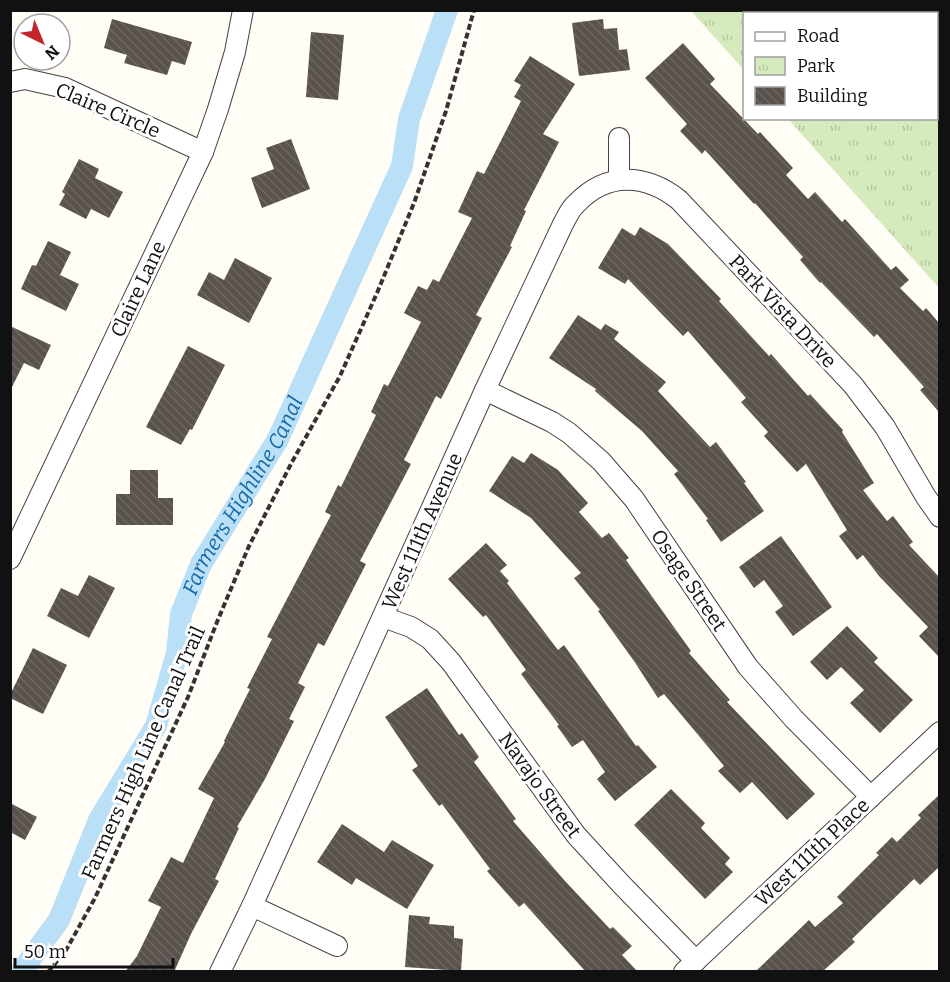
<svg xmlns="http://www.w3.org/2000/svg" width="950" height="982" font-family="Bitter,serif">
<style>
.park{fill:url(#park-tufts)}
.lines{fill:none;stroke-linecap:round;stroke-linejoin:round}
.canal{stroke:#b9e0f7;stroke-width:22}
.building{fill:url(#building-back-hatch)}
.minor-casing{stroke:#444;stroke-width:22}
.path{stroke:#333;stroke-width:4;stroke-dasharray:6 3;stroke-linecap:butt}
.minor{stroke:#fff;stroke-width:20}
.labels{text-anchor:middle;dominant-baseline:central;stroke-width:6;stroke-linejoin:round;paint-order:stroke}
.street-label{font-size:20px;fill:#111;stroke:#fff}
.water-label{font-size:21px;font-style:italic;fill:#1768a6;stroke:#fff}
</style>
<defs>
<pattern id="park-tufts" width="24" height="20" patternUnits="userSpaceOnUse" patternTransform="scale(1.5)"><rect width="24" height="20" fill="#d5ebbd"/><path d="M3 7l-1-3M5 7V3M7 7l1-3M15 17l-1-3M17 17v-4M19 17l1-3" fill="none" stroke="#b6c8a1"/></pattern>
<pattern id="building-back-hatch" width="6" height="6" patternUnits="userSpaceOnUse" patternTransform="scale(1.5)"><rect width="6" height="6" fill="#5a524d"/><path d="M-1 5l2 2M0 0l6 6M5-1l2 2" fill="none" stroke="#6d6662"/></pattern>
</defs>
<rect width="100%" height="100%" fill="#fffdf5"/>
<polygon class="park" points="691,11 939,11 939,288 788,119 936,118 936,14 744,14 744,70"/>
<g class="lines">
<path class="canal" id="s1" d="M21,972L59,920L99,820L156,726L177,653L181,614L201,564L278,439L402,166L409,119L447,10"/>
</g>
<g class="building">
<polygon points="112,19 192,42 185,65 172,61 167,75 124,63 127,55 104,48"/>
<polygon points="603,19 604,29 617,28 619,50 627,49 630,70 579,76 572,23"/>
<polygon points="311,32 344,35 338,100 306,97"/>
<polygon points="683,43 715,79 710,84 758,134 760,132 793,168 786,175 808,199 815,192 842,222 845,219 891,270 896,266 909,280 900,288 923,311 926,308 939,323 939,412 920,390 924,387 877,334 874,337 821,282 820,283 800,260 803,257 755,203 754,204 705,150 702,154 680,131 687,124 645,78"/>
<polygon points="530,56 575,84 543,134 559,142 524,210 526,211 510,246 512,247 476,315 482,318 441,399 436,396 404,460 411,464 360,561 366,564 324,646 318,643 298,683 305,687 289,719 294,721 265,779 237,827 239,828 215,879 219,881 191,934 174,972 125,972 137,956 161,907 148,901 171,857 183,863 214,798 198,789 225,742 224,741 250,689 247,688 272,639 267,637 331,515 325,512 338,485 341,487 376,415 371,412 384,384 388,386 421,322 404,313 418,286 427,290 433,279 439,282 472,218 458,212 477,171 484,174 521,101 514,97 521,85 514,81"/>
<polygon points="291,139 310,189 262,208 251,178 274,169 266,148"/>
<polygon points="79,159 99,169 95,178 123,192 109,218 91,209 86,219 59,205 65,194 62,192"/>
<polygon points="640,227 668,244 721,299 719,301 769,356 771,354 808,396 810,394 843,430 842,432 874,483 863,490 887,521 893,516 913,542 909,545 939,577 939,657 919,636 928,627 879,576 863,555 857,560 839,536 847,530 806,464 797,472 764,436 768,432 741,402 746,398 688,331 683,336 628,279 625,284 598,268 622,228 635,236"/>
<polygon points="48,241 71,252 60,275 79,284 66,311 21,289 32,265 36,266"/>
<polygon points="235,258 272,278 249,323 197,295 209,272 224,280"/>
<polygon points="578,315 601,330 605,324 619,332 614,339 666,382 658,391 710,447 716,442 746,482 744,483 764,511 721,542 706,520 708,519 674,474 678,471 642,431 595,391 596,389 549,358"/>
<polygon points="10,326 51,345 39,370 24,363 10,391"/>
<polygon points="188,346 225,365 192,430 190,429 181,445 146,427"/>
<polygon points="531,453 558,470 588,503 579,512 602,538 609,533 629,558 626,560 691,651 689,653 730,700 727,702 815,794 787,820 752,782 740,793 718,771 724,766 664,694 658,698 634,661 598,611 600,610 574,578 581,573 531,518 489,491 512,456 524,463"/>
<polygon points="130,470 158,470 158,498 173,498 173,525 116,525 116,494 130,494"/>
<polygon points="781,536 832,607 793,636 775,612 783,606 764,580 754,588 739,567"/>
<polygon points="486,543 507,565 500,571 509,581 507,583 558,650 564,645 636,746 638,745 657,767 615,801 597,779 605,772 583,740 572,747 557,726 559,725 521,674 526,670 486,615 483,617 448,579"/>
<polygon points="89,575 115,588 89,638 47,616 61,588 78,596"/>
<polygon points="847,626 878,658 874,662 913,700 880,733 850,703 864,690 841,667 827,680 810,662"/>
<polygon points="33,648 67,665 43,714 10,698 10,695"/>
<polygon points="427,688 459,735 462,733 479,757 474,762 516,819 513,821 565,881 610,929 613,927 632,946 622,955 638,972 586,972 524,903 519,907 487,871 490,869 442,804 439,806 412,770 418,766 385,717"/>
<polygon points="671,789 705,823 701,828 730,858 725,864 733,872 705,899 634,825"/>
<polygon points="939,795 939,867 920,885 914,879 852,939 855,942 822,972 755,972 809,920 815,927 843,903 837,897 879,855 876,853 892,837 897,842 921,818 918,815"/>
<polygon points="10,803 37,817 25,840 10,832"/>
<polygon points="342,824 384,852 392,840 434,865 407,909 356,878 352,885 317,862"/>
<polygon points="409,915 430,917 429,924 454,926 454,938 463,939 461,971 405,967"/>
</g>
<g class="lines">
<g class="minor-casing">
<g id="minor">
<polyline points="10,82 25,79 65,88 203,152"/>
<polyline points="619,138 619,180"/>
<polyline points="485,390 552,422 569,433 601,461 634,499 748,667 794,719 871,797"/>
<polyline points="10,559 203,152 218,109 235,52 243,10"/>
<polyline points="383,617 411,627 430,639 451,662 576,835 621,884 696,961"/>
<polyline points="252,906 337,946"/>
<path d="M220,972L252,906L485,390L563,224C567,217 570,209 576,204C607,171 646,174 679,200L853,385L885,427L926,497L940,517"/>
<polyline points="684,972 940,732"/>
</g>
</g>
<g class="path">
<polyline points="896,10 899,14"/>
<polyline points="936,52 940,56"/>
<polyline points="48,972 65,952 95,898 188,697 217,622 249,546 292,462 340,376 377,293 414,203 446,111 474,10"/>
</g>
<use href="#minor" class="minor"/>
</g>
<g class="labels">
<g class="street-label">
<text transform="translate(108 110) rotate(23)">Claire Circle</text>
<text transform="translate(138 289) rotate(-65)">Claire Lane</text>
<text transform="translate(783 311) rotate(47)">Park Vista Drive</text>
<text transform="translate(422 531) rotate(-66)">West 111th Avenue</text>
<text transform="translate(689 580) rotate(56)">Osage Street</text>
<text transform="translate(143 753) rotate(-66)">Farmers High Line Canal Trail</text>
<text transform="translate(540 785) rotate(54)">Navajo Street</text>
<text transform="translate(812 852) rotate(-43)">West 111th Place</text>
</g>
<g class="water-label">
<text stroke="none"><textPath href="#s1" startOffset="531">Farmers Highline Canal</textPath></text>
</g>
</g>
<rect width="950" height="982" fill="none" stroke="#111111" stroke-width="24"/>
<rect x="743" y="12" width="195" height="108" fill="#ffffff" stroke="#a0a0a0" stroke-width="1.5"/>
<rect x="755" y="32" width="30" height="9" fill="#ffffff" stroke="#a0a0a0" stroke-width="1.5"/>
<text x="797" y="42" font-size="18" fill="#111111">Road</text>
<rect x="755" y="57" width="30" height="18" fill="url(#park-tufts)" stroke="#a0a0a0" stroke-width="1.5"/>
<text x="797" y="72" font-size="18" fill="#111111">Park</text>
<rect x="755" y="87" width="30" height="18" fill="url(#building-back-hatch)" stroke="#a0a0a0" stroke-width="1.5"/>
<text x="797" y="102" font-size="18" fill="#111111">Building</text>
<g transform="translate(42 42) rotate(137)"><circle r="28" fill="#ffffff" stroke="#a0a0a0" stroke-width="1.5"/>
<path d="M0-4.5L10 22L0 15L-10 22Z" fill="#c4262e"/>
<text y="-9" font-size="16" font-weight="bold" text-anchor="middle" fill="#111111">N</text>
</g>
<path d="M15 958v9h158v-9" fill="none" stroke="#111111" stroke-width="3"/>
<text x="24" y="958" font-size="18" fill="#111111" stroke="#ffffff" stroke-width="4.5" paint-order="stroke">50 m</text>
</svg>
